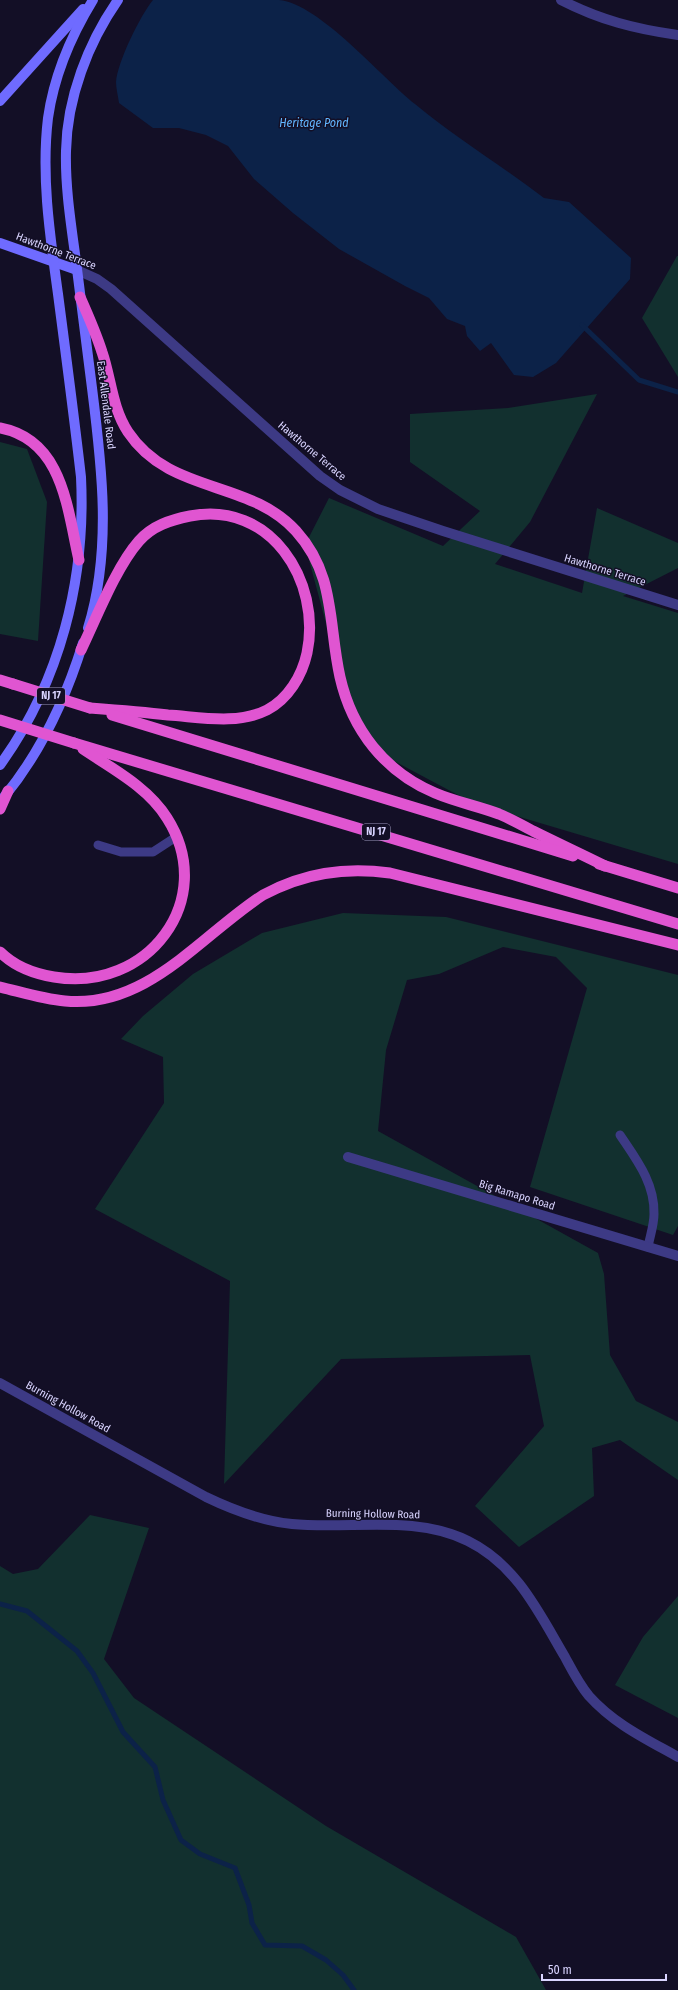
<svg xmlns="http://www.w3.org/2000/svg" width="678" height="1990" font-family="'Fira Sans Condensed',sans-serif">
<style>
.green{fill:#12302f}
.water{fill:#0c2248}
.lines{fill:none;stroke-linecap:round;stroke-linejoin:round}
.stream{stroke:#0c2248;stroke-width:5}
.service{stroke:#3d3a85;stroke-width:9}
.minor{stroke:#3d3a85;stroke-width:10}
.secondary{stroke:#6f6bff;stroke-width:10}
.trunk{stroke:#e055d1;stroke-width:11}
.trunk-bridge{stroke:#e055d1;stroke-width:11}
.labels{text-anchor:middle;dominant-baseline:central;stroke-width:3;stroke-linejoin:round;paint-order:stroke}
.shield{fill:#130f26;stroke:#9e99be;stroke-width:1}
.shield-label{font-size:10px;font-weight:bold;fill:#d9d4ff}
.street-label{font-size:11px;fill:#d9d4ff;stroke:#130f26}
.water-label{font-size:12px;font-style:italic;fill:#62b6ff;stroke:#130f26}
</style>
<rect width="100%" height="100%" fill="#130f26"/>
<g class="green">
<polygon points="677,256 678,256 678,377 642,318"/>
<polygon points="597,394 530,522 495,564 582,593 597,508 678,543 678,568 623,596 678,613 678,864 473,803 364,745 335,657 305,545 329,498 443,546 480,511 410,462 410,414 508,408"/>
<polygon points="0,442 27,449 47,502 38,641 0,634"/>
<polygon points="343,913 446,917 678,975 678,1226 673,1235 530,1187 587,988 556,957 503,947 439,974 407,980 386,1050 378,1131 598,1253 604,1274 610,1355 636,1401 678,1422 678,1480 620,1440 592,1448 594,1496 519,1547 475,1506 544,1426 530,1355 341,1359 224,1484 230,1281 95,1209 164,1103 163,1057 121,1039 143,1016 193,974 262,933"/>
<polygon points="90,1515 149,1528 104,1659 134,1698 326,1826 516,1937 546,1990 0,1990 0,1566 13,1574 38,1569"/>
<polygon points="678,1596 678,1718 615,1685 643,1637"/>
</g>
<path class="water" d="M153,0H279C320,4 382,78 415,104C456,138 502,166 544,198L569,202L631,258L630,279L556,363L533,377L514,375L491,343L480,351L467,336L465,326L447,319L429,298L405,286L339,249L293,213L254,179L228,146L206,135L179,128H153L119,103C118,96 116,88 116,82C118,61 140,16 153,0Z"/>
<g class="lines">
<g class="stream">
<polyline points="582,325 639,380 678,392"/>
<polyline points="0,1604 27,1611 77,1651 93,1673 123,1732 155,1767 163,1800 181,1840 200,1854 235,1868 249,1905 252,1923 265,1945 302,1946 326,1960 343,1975 354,1990"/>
</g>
<g class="service">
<polyline points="98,845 121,852 153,852 176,837"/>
<path d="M620,1135C636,1159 655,1183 654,1214C654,1225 650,1236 648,1247"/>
</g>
<g class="minor">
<path d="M561,0C600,20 635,29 678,35"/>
<polyline points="77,270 97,279 111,289 320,476 340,490 378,509 443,531 678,605"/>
<polyline points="348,1157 678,1256"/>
<path d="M0,1383L206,1497C233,1510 261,1521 292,1524C349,1530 415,1514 468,1541C517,1565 539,1613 565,1657C572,1670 579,1684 589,1696C614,1724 646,1739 678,1757"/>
</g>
<g class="secondary">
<polyline points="0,101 83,9"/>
<polyline points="0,243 77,270"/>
<path d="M88,628C112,550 102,467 92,388C87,348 82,309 77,269C72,230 65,190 66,151C67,98 88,43 118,0"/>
<path d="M0,765C60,682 86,580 81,477C74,416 66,355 58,294C50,236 41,176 48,118C54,76 71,36 93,0"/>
<path d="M4,797C41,752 66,698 83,643"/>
</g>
<g class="trunk">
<path d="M80,297C88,315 96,333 102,352C111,378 112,408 128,432C170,495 249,479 296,531C336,575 328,624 340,677C352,730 385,772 435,793C456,802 478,806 499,814C511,819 522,825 533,831C557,843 581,854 605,866"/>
<path d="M0,428C63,440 67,508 79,560"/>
<path d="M81,650C96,619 116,567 139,541C152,526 170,520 190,516C270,500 322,581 307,653C302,676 288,699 267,710C237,725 200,717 168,715C142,712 116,710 90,708"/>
<polyline points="0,680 13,684"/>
<polyline points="112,715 573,856"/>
<polyline points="74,743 678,924"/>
<polyline points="0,809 8,791"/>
<polyline points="599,864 678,888"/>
<path d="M0,952C15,967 35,974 54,977C147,993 219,900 167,818C148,787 111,768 83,749"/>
<path d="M0,987C21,992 43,999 65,1001C147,1009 201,935 263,895C304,873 344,867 390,873L678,945"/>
</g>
<g class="trunk-bridge">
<polyline points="13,684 90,708"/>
<polyline points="0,720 74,743"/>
</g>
</g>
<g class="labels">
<g class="shield">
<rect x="37" y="688" width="28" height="16" rx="3"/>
<rect x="362" y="824" width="28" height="16" rx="3"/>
</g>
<g class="shield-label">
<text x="51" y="696">NJ 17</text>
<text x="376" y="832">NJ 17</text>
</g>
<g class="street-label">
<text transform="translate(56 251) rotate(21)">Hawthorne Terrace</text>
<text transform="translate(106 405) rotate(83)">East Allendale Road</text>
<text transform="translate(312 451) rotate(40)">Hawthorne Terrace</text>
<text transform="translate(605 570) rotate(17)">Hawthorne Terrace</text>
<text transform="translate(517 1195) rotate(17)">Big Ramapo Road</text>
<text transform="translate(68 1407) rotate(29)">Burning Hollow Road</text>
<text transform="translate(373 1514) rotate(1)">Burning Hollow Road</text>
</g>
<g class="water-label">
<text x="314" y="123">Heritage Pond</text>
</g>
</g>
<path d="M542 1974v6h124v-6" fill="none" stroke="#d9d4ff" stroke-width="2"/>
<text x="548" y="1974" font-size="12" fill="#d9d4ff" stroke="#130f26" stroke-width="3" paint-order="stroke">50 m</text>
</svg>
